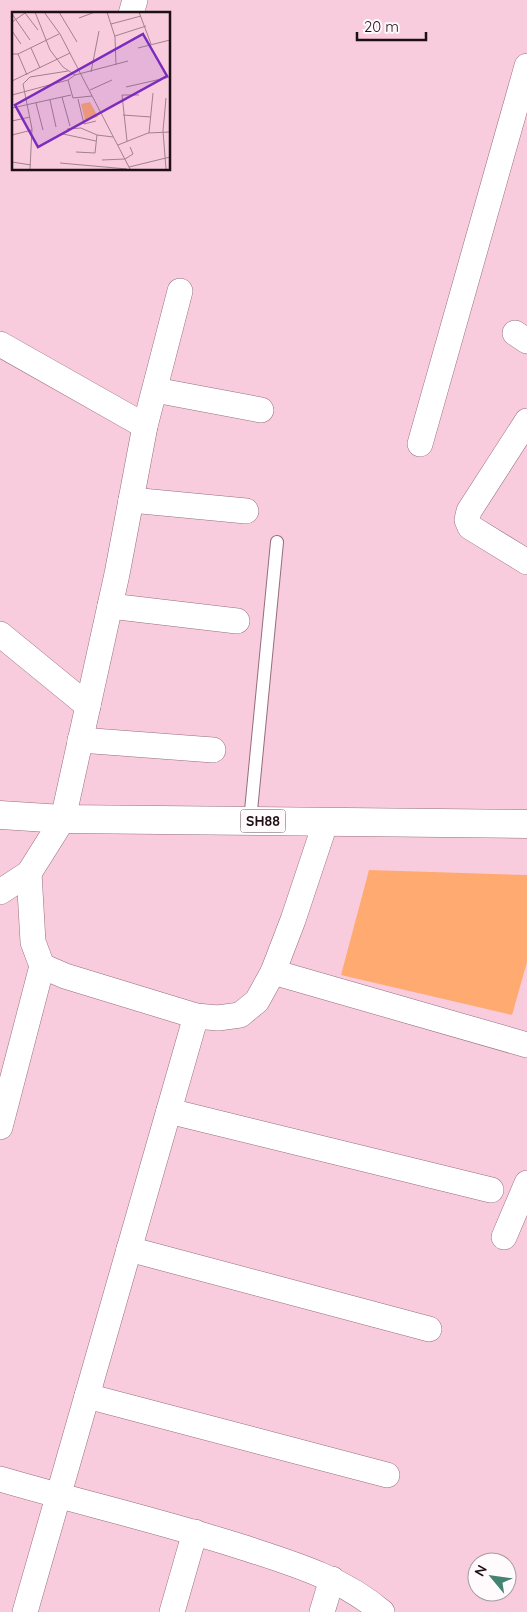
<svg xmlns="http://www.w3.org/2000/svg" width="527" height="1612" font-family="Quicksand,sans-serif">
<style>
.green{fill:#feaa71}
.lines{fill:none;stroke-linecap:round;stroke-linejoin:round}
.lane-casing{stroke:#966d7d;stroke-width:14}
.street-casing{stroke:#966d7d;stroke-width:26}
.primary-casing{stroke:#966d7d;stroke-width:29}
.lane{stroke:#fff;stroke-width:12}
.street{stroke:#fff;stroke-width:25}
.primary{stroke:#fff;stroke-width:28}
.labels{text-anchor:middle;dominant-baseline:central;stroke-width:5;stroke-linejoin:round;paint-order:stroke}
.shield{fill:#fffafb;stroke:#62555a;stroke-width:1}
.shield-label{font-size:14px;font-weight:bold;fill:#1e0e15}
.inset-road{fill:none;stroke:#a1808d;stroke-width:1}
.view{fill:#7b2cbf;fill-opacity:0.15;stroke:#7b2cbf;stroke-width:2.5}
.inset-edge{fill:none;stroke:#1e0e15;stroke-width:2.5}
</style>
<rect width="100%" height="100%" fill="#f9ccdd"/>
<polygon class="green" points="369,870 527,875 527,962 512,1015 341,975"/>
<g class="lines">
<g class="lane-casing">
<polyline id="lane" points="250,821 277,542"/>
</g>
<g class="street-casing">
<g id="street">
<polyline points="131,14 135,0"/>
<polyline points="515,333 527,341"/>
<polyline points="0,344 145,426"/>
<polyline points="155,390 261,410"/>
<polyline points="527,421 469,511 467,520 470,527 527,562"/>
<polyline points="420,444 527,66"/>
<polyline points="131,500 246,511"/>
<polyline points="110,606 237,621"/>
<polyline points="0,634 88,706"/>
<polyline points="80,740 213,750"/>
<polyline points="29,873 33,942 42,966 65,976 196,1016 218,1018 240,1015 257,1001 273,972 293,920 326,821"/>
<polyline points="0,892 29,873 63,819 117,574 145,426 180,291"/>
<polyline points="273,972 527,1045"/>
<polyline points="169,1111 491,1190"/>
<polyline points="0,1127 42,966"/>
<polyline points="504,1237 527,1183"/>
<polyline points="129,1249 429,1329"/>
<polyline points="87,1396 387,1475"/>
<path d="M0,1479C82,1503 164,1522 245,1548C294,1564 342,1578 382,1612"/>
<polyline points="25,1612 196,1016"/>
<polyline points="172,1612 195,1532"/>
<polyline points="322,1612 332,1579"/>
</g>
</g>
<g class="primary-casing">
<polyline id="primary" points="0,815 63,819 527,824"/>
</g>
<use href="#lane" class="lane"/>
<use href="#street" class="street"/>
<use href="#primary" class="primary"/>
</g>
<g class="labels">
<rect class="shield" x="240.5" y="809.5" width="45" height="23" rx="4"/>
<g class="shield-label">
<text x="263" y="821">SH88</text>
</g>
</g>
<g transform="translate(12 12)">
<rect width="158" height="158" fill="#f9ccdd"/>
<path d="M78,90L86,105L73,108L69,92Z" fill="#feaa71"/>
<path class="inset-road" d="M23,0L38,38L51,55L63,63L116,49M32,0L48,22L118,157M47,0L65,30M95,0L103,25L104,53M127,0L139,32M13,1L26,18M0,2L18,28M67,6L83,0M0,10L13,1M99,12L129,4M0,19L9,32M103,24L134,14M19,36L28,56M126,36L158,28M0,42H6L15,63M6,42L47,22M79,60L87,19M63,63L56,68L61,86L80,84M0,69L58,41M114,75L158,65M78,78L100,68M0,83L56,68M50,85L58,114M154,86L151,119L154,157M66,87L72,112L84,109M38,88L44,115M24,91L31,118M0,96L59,83M111,103L139,105M0,109L18,105M55,117L69,116L85,123L101,125M137,121L141,81M51,122L84,129M0,123L20,118M115,129L110,83H127M106,133L136,121L158,120M64,140L83,141L85,123M90,148L113,147L121,142L118,135M0,150L19,153M48,151L115,157M117,155L158,145M18,157L20,117L11,72L18,65L56,59"/>
<path class="view" d="M131,22L155,64L26,135L3,93Z"/>
<rect width="158" height="158" class="inset-edge"/>
</g>
<g transform="translate(492 1577) rotate(299)"><circle r="24" fill="#fffafb" stroke="#a59c9f"/>
<path d="M0-4L9 19L0 12L-9 19Z" fill="#428372"/>
<text y="-8" font-size="14" font-weight="bold" text-anchor="middle" fill="#1e0e15">N</text>
</g>
<path d="M357 32v8h69v-8" fill="none" stroke="#1e0e15" stroke-width="2.5"/>
<text x="364" y="32" font-size="15" fill="#1e0e15" stroke="#fffafb" stroke-width="4" paint-order="stroke">20 m</text>
</svg>
